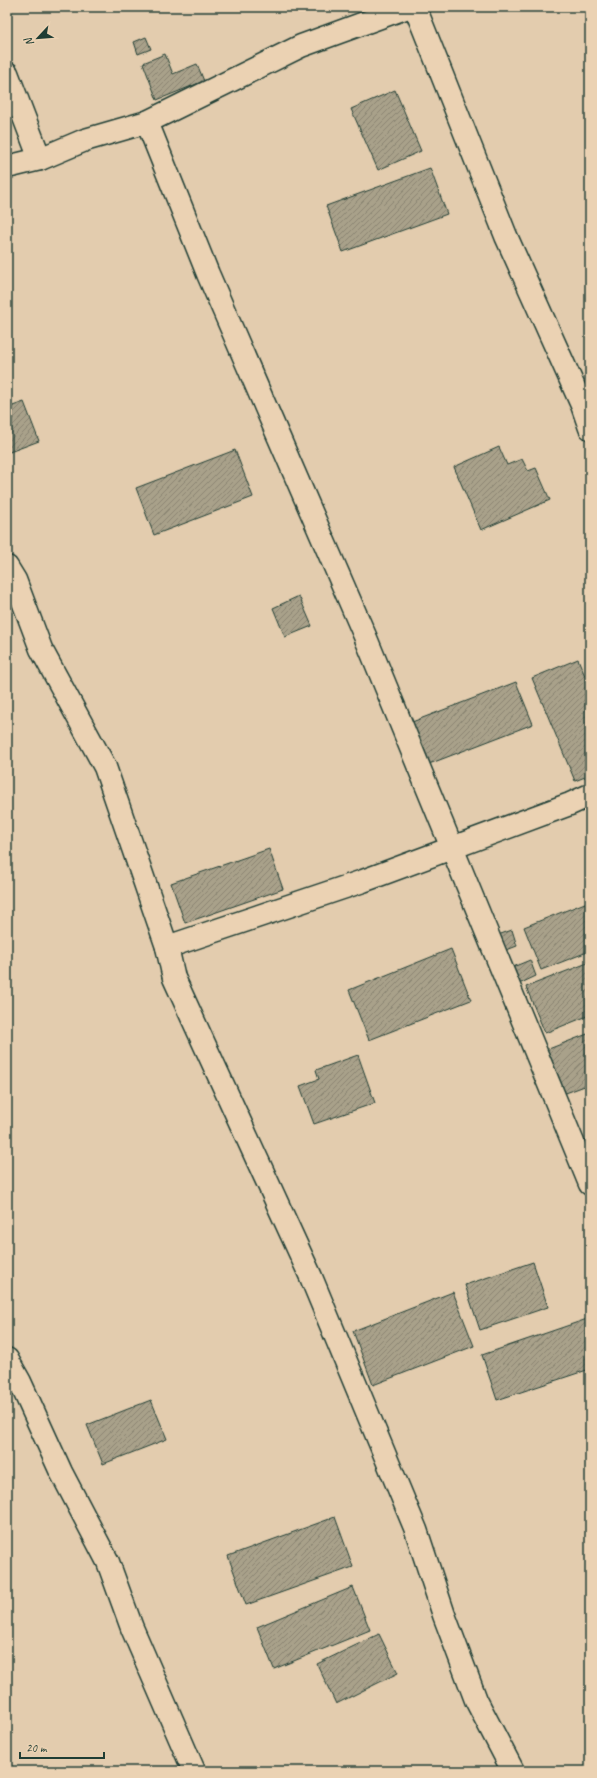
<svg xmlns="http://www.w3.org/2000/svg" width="597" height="1778" font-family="Caveat,sans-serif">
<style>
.building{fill:url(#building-hatch);stroke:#1f3d34}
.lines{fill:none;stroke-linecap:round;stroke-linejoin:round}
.minor-casing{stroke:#1f3d34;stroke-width:25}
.minor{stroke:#ebd2b3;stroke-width:22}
</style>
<defs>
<pattern id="building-hatch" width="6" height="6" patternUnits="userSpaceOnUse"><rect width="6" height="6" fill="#a9a18a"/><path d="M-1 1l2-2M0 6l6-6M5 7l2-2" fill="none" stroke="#898472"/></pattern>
</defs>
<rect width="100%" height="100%" fill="#e3ccae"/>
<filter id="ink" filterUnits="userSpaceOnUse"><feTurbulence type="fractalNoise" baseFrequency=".025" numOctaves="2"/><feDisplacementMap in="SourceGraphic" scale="8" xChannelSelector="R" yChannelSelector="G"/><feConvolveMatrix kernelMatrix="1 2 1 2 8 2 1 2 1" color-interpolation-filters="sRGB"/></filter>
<g filter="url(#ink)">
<g class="building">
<polygon points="146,37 151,49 138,54 134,42"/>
<polygon points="165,54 173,74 197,64 204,81 157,100 143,63"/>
<polygon points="395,90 421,151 378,170 351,109"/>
<polygon points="430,168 447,214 343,252 326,206"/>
<polygon points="24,402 39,441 7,453 7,408"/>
<polygon points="499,447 507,465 522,459 528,471 536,468 550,500 481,530 454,467"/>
<polygon points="235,450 253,497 154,535 136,488"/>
<polygon points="299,596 312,626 285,637 273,608"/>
<polygon points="578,659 590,688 590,775 575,781 532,678"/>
<polygon points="516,682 533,724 429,764 412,722"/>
<polygon points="269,849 283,889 185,923 171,883"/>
<polygon points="590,901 590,951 541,970 524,927"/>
<polygon points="512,930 517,946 504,951 498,935"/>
<polygon points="451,949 471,1000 369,1040 349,990"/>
<polygon points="530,960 536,976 519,984 513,967"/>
<polygon points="590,962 590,1015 545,1033 526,987"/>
<polygon points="590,1033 590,1084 563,1094 546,1050"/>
<polygon points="358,1055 375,1103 314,1124 300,1086 319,1079 316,1070"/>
<polygon points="533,1262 548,1307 480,1330 465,1285"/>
<polygon points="453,1292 474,1346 373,1385 353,1331"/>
<polygon points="590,1318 590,1369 497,1400 482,1355"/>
<polygon points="151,1400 167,1439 103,1464 87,1425"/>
<polygon points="335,1517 353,1567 246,1605 228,1556"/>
<polygon points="353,1587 370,1630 274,1669 257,1627"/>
<polygon points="379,1634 398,1673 336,1704 317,1664"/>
</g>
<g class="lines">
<g class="minor-casing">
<g id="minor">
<polyline points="415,7 506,236 582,405 590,428"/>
<polyline points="7,73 40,159"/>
<polyline points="147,122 208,274 365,636 590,1184"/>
<polyline points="7,167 40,159 85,140 147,122 301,46 408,7"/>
<polyline points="7,567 15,580 41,649 105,767 167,947"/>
<polyline points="7,1359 20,1382 61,1472 108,1562 132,1628 194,1771"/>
<polyline points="513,1771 476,1700 444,1615 416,1530 311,1277 174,978 167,947 363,881 570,804 590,795"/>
</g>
</g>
<use href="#minor" class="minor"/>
</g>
</g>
<rect width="597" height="1778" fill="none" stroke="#ebd2b3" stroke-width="24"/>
<rect x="12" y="12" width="573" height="1754" fill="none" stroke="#1f3d34" stroke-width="1.5" filter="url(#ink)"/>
<g transform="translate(38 38) rotate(244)" stroke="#ebd2b3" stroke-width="3" paint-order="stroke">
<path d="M0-3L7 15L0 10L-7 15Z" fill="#1f3d34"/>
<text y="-6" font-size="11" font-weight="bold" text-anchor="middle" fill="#1f3d34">N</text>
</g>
<path d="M20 1752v6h84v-6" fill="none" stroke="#1f3d34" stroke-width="2"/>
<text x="26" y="1752" font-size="12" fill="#1f3d34" stroke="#ebd2b3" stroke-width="3" paint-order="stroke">20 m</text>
</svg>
